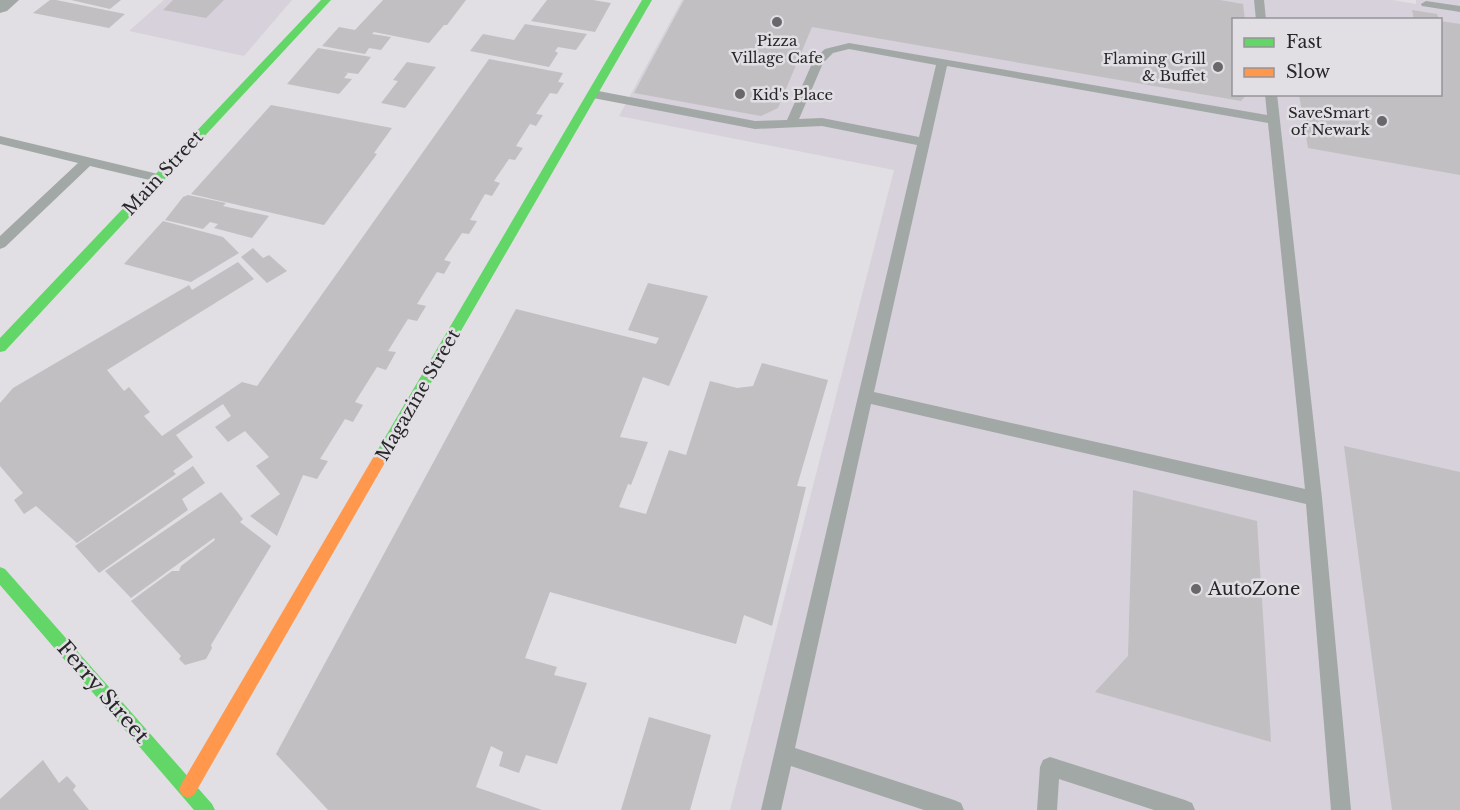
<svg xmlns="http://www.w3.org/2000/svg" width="1460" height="810" font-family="'Libre Baskerville',serif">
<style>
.built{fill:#d6d1da;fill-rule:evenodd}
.building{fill:#c1bfc2}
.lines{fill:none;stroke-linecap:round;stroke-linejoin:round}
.lane{fill:#a2a8a5;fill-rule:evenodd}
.street{fill:#a2a8a5;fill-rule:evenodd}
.fast{fill:#63d668;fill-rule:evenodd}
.slow{fill:#ff974d;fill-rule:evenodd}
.poi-dot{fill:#686769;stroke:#e1dee4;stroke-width:2}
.labels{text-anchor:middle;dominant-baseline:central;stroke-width:5;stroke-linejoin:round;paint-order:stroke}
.far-poi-label{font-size:15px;fill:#272628;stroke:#e1dee4;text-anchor:end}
.street-label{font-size:18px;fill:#272628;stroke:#e1dee4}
.poi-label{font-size:18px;fill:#272628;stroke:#e1dee4;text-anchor:start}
.near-street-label{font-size:21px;fill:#272628;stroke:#e1dee4}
</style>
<rect width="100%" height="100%" fill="#e1dfe3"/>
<g class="built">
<polygon points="164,0 292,0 244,56 129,31"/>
<path d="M682,0H1393L1416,4V0H1460V810H730L894,170L619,116ZM1234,20H1440V94H1234Z"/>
</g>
<g class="building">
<polygon points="50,0 56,0 125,14 109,28 33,13"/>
<polygon points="71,0 121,0 110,9"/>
<polygon points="173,0 224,0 206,18 163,10"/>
<polygon points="383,0 466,0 447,25 444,25 429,43 374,32 372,34 391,37 381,50 369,48 365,54 322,46 339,27 355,30"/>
<polygon points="547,0 593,0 611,3 595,32 531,21"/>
<polygon points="684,0 1220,0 1243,4 1245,20 1234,20 1234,94 1247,94 1241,101 812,27 778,108 761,116 634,93"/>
<polygon points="1412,10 1437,14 1439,20 1414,20"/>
<polygon points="1440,21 1460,24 1460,175 1308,148 1299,94 1440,94"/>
<polygon points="525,24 587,34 576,50 558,47 555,51 558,53 549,67 470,51 483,34 514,40"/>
<polygon points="318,48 371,57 358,74 343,72 348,73 344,78 352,79 339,94 287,84"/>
<polygon points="489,59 563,73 558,82 564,83 557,94 550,93 536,114 543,115 536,126 530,124 516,146 523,148 515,160 509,159 494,181 500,183 492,196 485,194 470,220 477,221 469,234 462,233 444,260 451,262 444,274 437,272 417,304 426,306 417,321 408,319 388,351 396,352 386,370 377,367 355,402 363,405 353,422 345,419 320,459 328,461 317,479 303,475 277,536 250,516 280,494 256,466 269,457 245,431 228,442 215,427 231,416 223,404 176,435 193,457 173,471 176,474 77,543 36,506 24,514 14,500 23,493 0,466 0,403 13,388 189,285 192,290 238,262 254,279 107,370 124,391 129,387 150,412 144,416 162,436 242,382 257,386"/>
<polygon points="407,62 436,67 405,108 381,103 398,81 393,80"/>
<polygon points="271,105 392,128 374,153 377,154 324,225 191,194"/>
<polygon points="188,195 226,203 223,206 269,216 252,238 214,228 218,224 210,222 203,229 165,220 183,197"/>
<polygon points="163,221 223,237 239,253 191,282 124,264"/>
<polygon points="253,248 263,258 269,255 287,271 267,283 241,257"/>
<polygon points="648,283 708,296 669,386 643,377 620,437 648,442 631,485 628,484 619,507 646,514 669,450 686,455 710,381 737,388 753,386 762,363 828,380 797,486 806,487 772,626 744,615 736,644 550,592 525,658 557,667 554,675 587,683 557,764 526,755 519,773 499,766 503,752 491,746 476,787 542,810 328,810 276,754 516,309 656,344 659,338 628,330"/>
<polygon points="1344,446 1460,472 1460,810 1392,810"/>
<polygon points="193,466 205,483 182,499 188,510 99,573 75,546"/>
<polygon points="1133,490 1257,521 1271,742 1095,692 1128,656"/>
<polygon points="221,492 243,519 240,522 271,546 211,645 212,648 206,659 185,665 179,659 181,656 131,601 172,571 179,571 181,566 215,540 214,538 131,598 105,571"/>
<polygon points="649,717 711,735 690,810 621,810"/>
<polygon points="43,760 59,783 67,776 76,786 73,790 89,810 0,810 0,799"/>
</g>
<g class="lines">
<g class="lane">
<polygon points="1254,0 1264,0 1266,20 1256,20"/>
<polygon points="1426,1 1460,6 1460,12 1422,6 1421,4"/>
<path d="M849,43L1267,115L1265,94H1277L1322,498L1351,810H1331L1306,504L871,404L795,748L954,800L961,803L964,810H924L791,766L781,810H761L917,145L822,126L755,129L593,98L587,94L593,90L755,121L787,120L814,59L825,49ZM849,49L936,65L919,137L822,118L799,119L823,63L833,53ZM947,66L1268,123L1305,489L874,392Z"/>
<polygon points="0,136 158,174 164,178 158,182 90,166 5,247 0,249 0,236 78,163 0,144"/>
<polygon points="1050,757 1185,800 1192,803 1195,810 1154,810 1059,779 1057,810 1037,810 1040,767 1043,760"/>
</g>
<polygon class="street" points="0,0 19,0 7,11 0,13"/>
<g class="fast">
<polygon points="321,0 331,0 5,351 0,352 0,338"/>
<polygon points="642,0 652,0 387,459 382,461 377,459 375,455 377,451"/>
<polygon points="0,567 5,569 212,804 215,810 194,810 0,585"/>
</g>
<polygon class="slow" points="382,449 387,451 389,455 387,459 194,795 188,798 182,795 179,789 182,783 377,451"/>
</g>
<g class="poi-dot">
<circle cx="777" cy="22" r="6"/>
<circle cx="1218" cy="67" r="6"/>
<circle cx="740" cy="94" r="6"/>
<circle cx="1382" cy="121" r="6"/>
<circle cx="1196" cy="589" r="6"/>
</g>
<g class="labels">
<g class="far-poi-label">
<text x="777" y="40" text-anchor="middle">Pizza<tspan x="777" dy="17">Village Cafe</tspan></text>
<text x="1206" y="58">Flaming Grill<tspan x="1206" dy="17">&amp; Buffet</tspan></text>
<text x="752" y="94" text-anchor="start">Kid's Place</text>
<text x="1370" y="112">SaveSmart<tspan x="1370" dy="17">of Newark</tspan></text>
</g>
<g class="street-label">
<text transform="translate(163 173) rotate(-47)">Main Street</text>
<text transform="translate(418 395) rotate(-60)">Magazine Street</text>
</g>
<g class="poi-label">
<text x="1208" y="589">AutoZone</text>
</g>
<g class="near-street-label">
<text transform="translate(103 692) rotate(49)">Ferry Street</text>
</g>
</g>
<rect x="1232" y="18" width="210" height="78" fill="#e1dee4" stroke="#979499" stroke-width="1.5"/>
<rect x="1244" y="38" width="30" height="9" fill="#63d668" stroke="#979499" stroke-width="1.5"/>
<text x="1286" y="48" font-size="18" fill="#272628">Fast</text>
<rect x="1244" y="68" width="30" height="9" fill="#ff974d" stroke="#979499" stroke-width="1.5"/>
<text x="1286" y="78" font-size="18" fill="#272628">Slow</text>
</svg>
